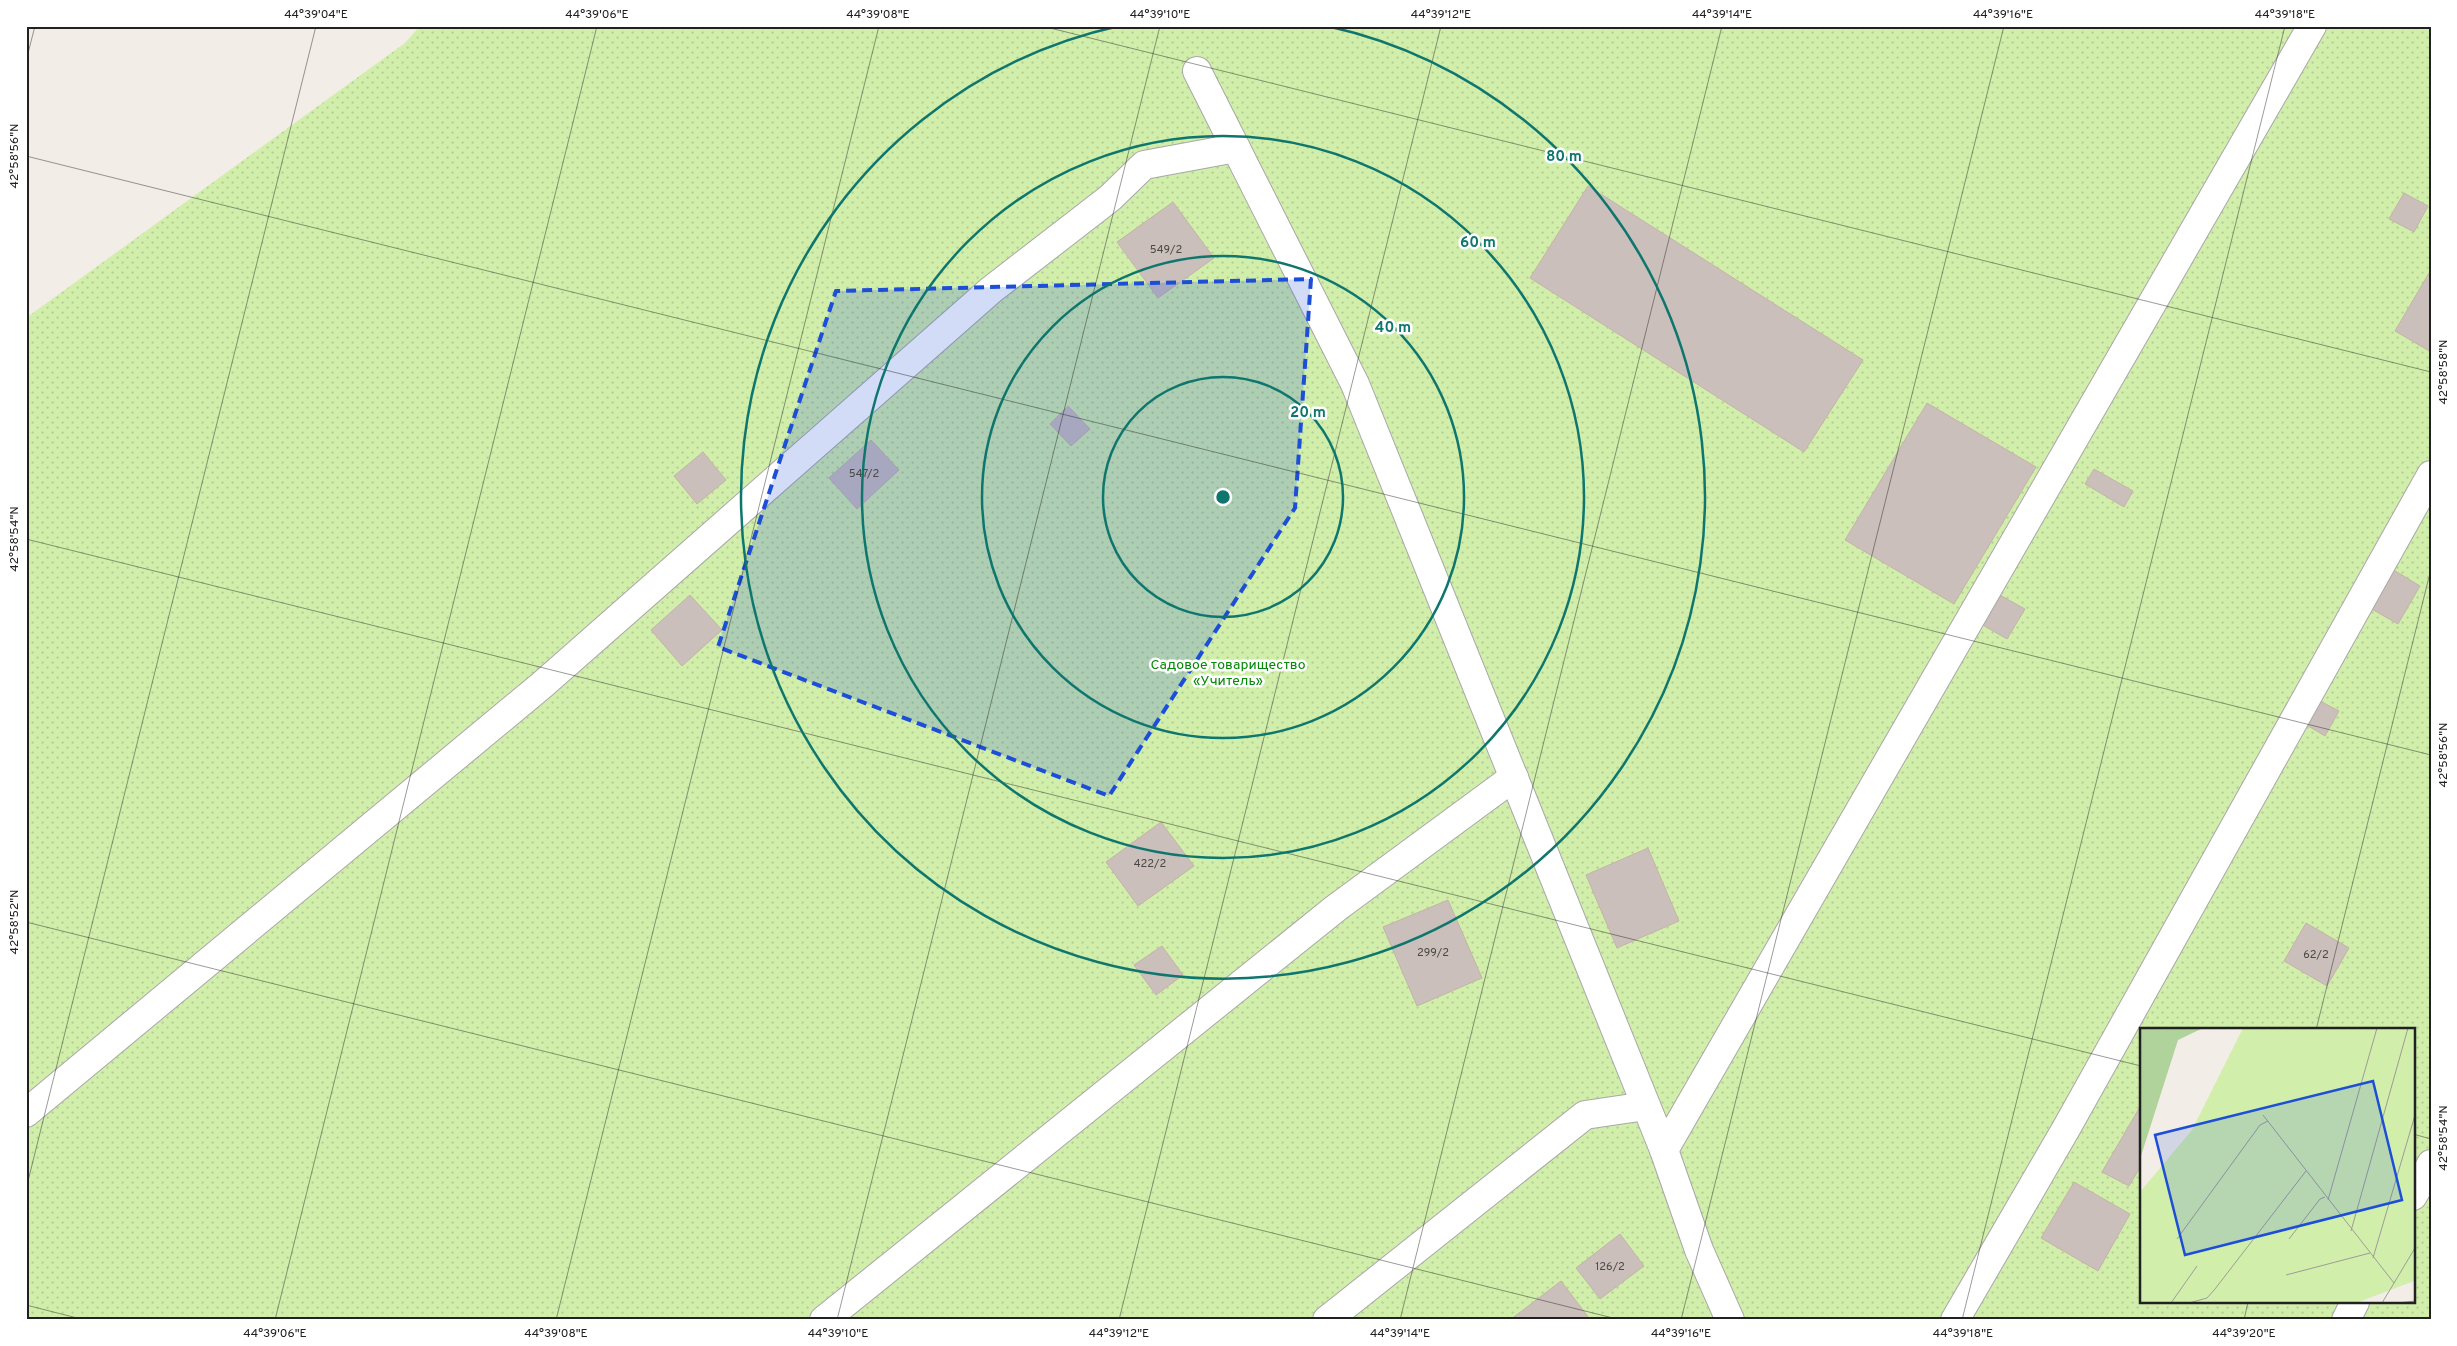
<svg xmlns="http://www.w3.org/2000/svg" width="2457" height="1346" font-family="Overpass,sans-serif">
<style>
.garden{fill:url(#garden-dots);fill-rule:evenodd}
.building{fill:#cabfba;stroke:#c5b3a8}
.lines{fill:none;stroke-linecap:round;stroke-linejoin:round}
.minor-casing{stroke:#a8a8a8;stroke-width:30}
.minor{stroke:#fff;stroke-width:28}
.marked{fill:#1d4ed8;fill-opacity:0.2;stroke:#1d4ed8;stroke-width:4;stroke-dasharray:10 6;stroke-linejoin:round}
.ticks{fill:none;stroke:#212121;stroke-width:1;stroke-opacity:0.45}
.ring{fill:none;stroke:#0f766e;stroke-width:2.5}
.labels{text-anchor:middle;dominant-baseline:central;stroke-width:5;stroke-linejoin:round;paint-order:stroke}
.number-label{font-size:11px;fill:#4b4847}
.park-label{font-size:14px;fill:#058906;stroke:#fff}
.inset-road{fill:none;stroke:#9e9b98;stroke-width:1}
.view{fill:#1d4ed8;fill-opacity:0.15;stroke:#1d4ed8;stroke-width:2.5}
.inset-edge{fill:none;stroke:#212121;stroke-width:2.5}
.centre{fill:#0f766e;stroke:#fff;stroke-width:2.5}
.ring-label{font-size:15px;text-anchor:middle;font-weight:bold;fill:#0f766e;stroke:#fff;stroke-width:5;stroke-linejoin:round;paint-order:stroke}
.neatline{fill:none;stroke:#212121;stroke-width:2}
.ticks-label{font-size:12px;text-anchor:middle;fill:#212121}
</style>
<defs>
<pattern id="garden-dots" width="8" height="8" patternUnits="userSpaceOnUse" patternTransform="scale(1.25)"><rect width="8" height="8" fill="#d1eeab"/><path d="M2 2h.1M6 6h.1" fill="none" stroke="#b3cc93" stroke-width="1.8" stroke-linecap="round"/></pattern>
</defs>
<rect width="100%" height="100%" fill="#f2ede7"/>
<path class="garden" d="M420,26H2431V1320H26V318L405,43ZM2141,1030H2413V1302H2141Z"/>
<g class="building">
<polygon points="1588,186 1863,360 1804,452 1530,278"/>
<polygon points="2404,193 2428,206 2414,232 2389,219"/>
<polygon points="1173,202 1214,258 1158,298 1117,242"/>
<polygon points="2429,273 2431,274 2431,352 2395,331"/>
<polygon points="1927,403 2036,467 1954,604 1845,540"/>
<polygon points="1068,406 1090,429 1071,446 1050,424"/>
<polygon points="871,440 899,470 857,509 829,478"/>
<polygon points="703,452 726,480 697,504 674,476"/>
<polygon points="2094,469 2133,491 2124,507 2085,484"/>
<polygon points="2392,569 2420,586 2398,624 2370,608"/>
<polygon points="1998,594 2025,609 2007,639 1981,624"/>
<polygon points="690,595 722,630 682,666 651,630"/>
<polygon points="2318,700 2339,711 2325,736 2305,724"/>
<polygon points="1161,822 1194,866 1138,906 1106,862"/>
<polygon points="1648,848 1679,921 1617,948 1586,875"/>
<polygon points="1448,900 1482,978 1417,1006 1383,927"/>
<polygon points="2306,923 2349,948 2327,986 2284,961"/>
<polygon points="1162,946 1183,975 1156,995 1134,965"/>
<polygon points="2141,1105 2141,1166 2129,1186 2102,1172"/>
<polygon points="2074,1182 2130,1214 2098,1271 2041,1238"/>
<polygon points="1620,1234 1644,1266 1600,1299 1576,1268"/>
<polygon points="1561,1281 1589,1318 1587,1320 1510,1320"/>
</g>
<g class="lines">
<g class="minor-casing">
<g id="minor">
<polyline points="1197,71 1355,384 1664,1150 1699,1250 1730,1320"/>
<polyline points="26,1113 542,685 991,290 1110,198 1144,165 1236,148"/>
<polyline points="1664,1150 2312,26"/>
<polyline points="2413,1196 2431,1164"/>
<polyline points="824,1320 1336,908 1514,777"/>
<polyline points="1327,1320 1585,1115 1646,1106"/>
<polyline points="1955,1320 2067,1127 2431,475"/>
<polyline points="2346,1320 2355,1302"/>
</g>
</g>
<use href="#minor" class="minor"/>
</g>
<path class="marked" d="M1311,279L1295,508L1109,796L718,647L836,291Z"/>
<path class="ticks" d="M1042,26L2431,372M26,61L35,26M26,156L2431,755M26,539L2141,1066M26,922L1621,1320M2316,1030L2431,569M2413,1134L2431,1139M26,1189L316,26M26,1305L85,1320M275,1320L597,26M556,1320L879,26M837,1320L1160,26M1119,1320L1441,26M1400,1320L1722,26M1681,1320L2004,26M1962,1320L2285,26M2244,1320L2248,1302"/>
<g class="ring">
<circle cx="1223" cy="497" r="120"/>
<circle cx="1223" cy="497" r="241"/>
<circle cx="1223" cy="497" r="361"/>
<path d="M1327 26A482 482 0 1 1 1119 26"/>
</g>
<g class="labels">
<g class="number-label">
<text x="1166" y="250">549/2</text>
<text x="864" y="474">547/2</text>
<text x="1150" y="864">422/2</text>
<text x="1433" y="953">299/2</text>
<text x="2316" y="955">62/2</text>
<text x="1610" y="1267">126/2</text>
</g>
<g class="park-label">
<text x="1228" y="665">Садовое товарищество<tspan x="1228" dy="16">«Учитель»</tspan></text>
</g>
</g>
<g transform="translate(2140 1028)">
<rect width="275" height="275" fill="#f2ede7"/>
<path d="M0,0H63L38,12L0,131Z" fill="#afd39a"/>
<path d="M103,0H275L274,253L216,275H0V164L52,102Z" fill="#d1eeab"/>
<path class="inset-road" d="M123,87L254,255M188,172L237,0M211,203L268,0M37,211L120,97L128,93M149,211L180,171L185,169M233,230L275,87M146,247L230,225M31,275L57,238M49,275L67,270L75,261L166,143M242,275L275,220M258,275L275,273"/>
<path class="view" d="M233,53L262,172L45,227L15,107Z"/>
<rect width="275" height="275" class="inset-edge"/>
</g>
<circle cx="1223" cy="497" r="8" class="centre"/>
<g class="ring-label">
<text x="1564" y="161">80 m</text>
<text x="1478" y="247">60 m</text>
<text x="1393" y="332">40 m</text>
<text x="1308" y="417">20 m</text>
</g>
<rect width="2457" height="1346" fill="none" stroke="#ffffff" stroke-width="55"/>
<rect x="28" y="28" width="2402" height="1290" class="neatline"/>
<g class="ticks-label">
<text x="316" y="18">44°39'04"E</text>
<text x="597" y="18">44°39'06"E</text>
<text x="878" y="18">44°39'08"E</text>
<text x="1160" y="18">44°39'10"E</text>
<text x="1441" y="18">44°39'12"E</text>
<text x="1722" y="18">44°39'14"E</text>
<text x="2003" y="18">44°39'16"E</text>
<text x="2285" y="18">44°39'18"E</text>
<text transform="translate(14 156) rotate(-90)" y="4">42°58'56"N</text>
<text transform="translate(2443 372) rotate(-90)" y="4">42°58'58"N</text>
<text transform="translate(14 539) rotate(-90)" y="4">42°58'54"N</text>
<text transform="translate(2443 755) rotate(-90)" y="4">42°58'56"N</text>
<text transform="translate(14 922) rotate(-90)" y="4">42°58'52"N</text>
<text transform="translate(2443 1138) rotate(-90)" y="4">42°58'54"N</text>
<text x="275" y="1337">44°39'06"E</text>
<text x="556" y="1337">44°39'08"E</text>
<text x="838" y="1337">44°39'10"E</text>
<text x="1119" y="1337">44°39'12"E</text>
<text x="1400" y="1337">44°39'14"E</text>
<text x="1681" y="1337">44°39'16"E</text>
<text x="1963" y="1337">44°39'18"E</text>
<text x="2244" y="1337">44°39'20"E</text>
</g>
</svg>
